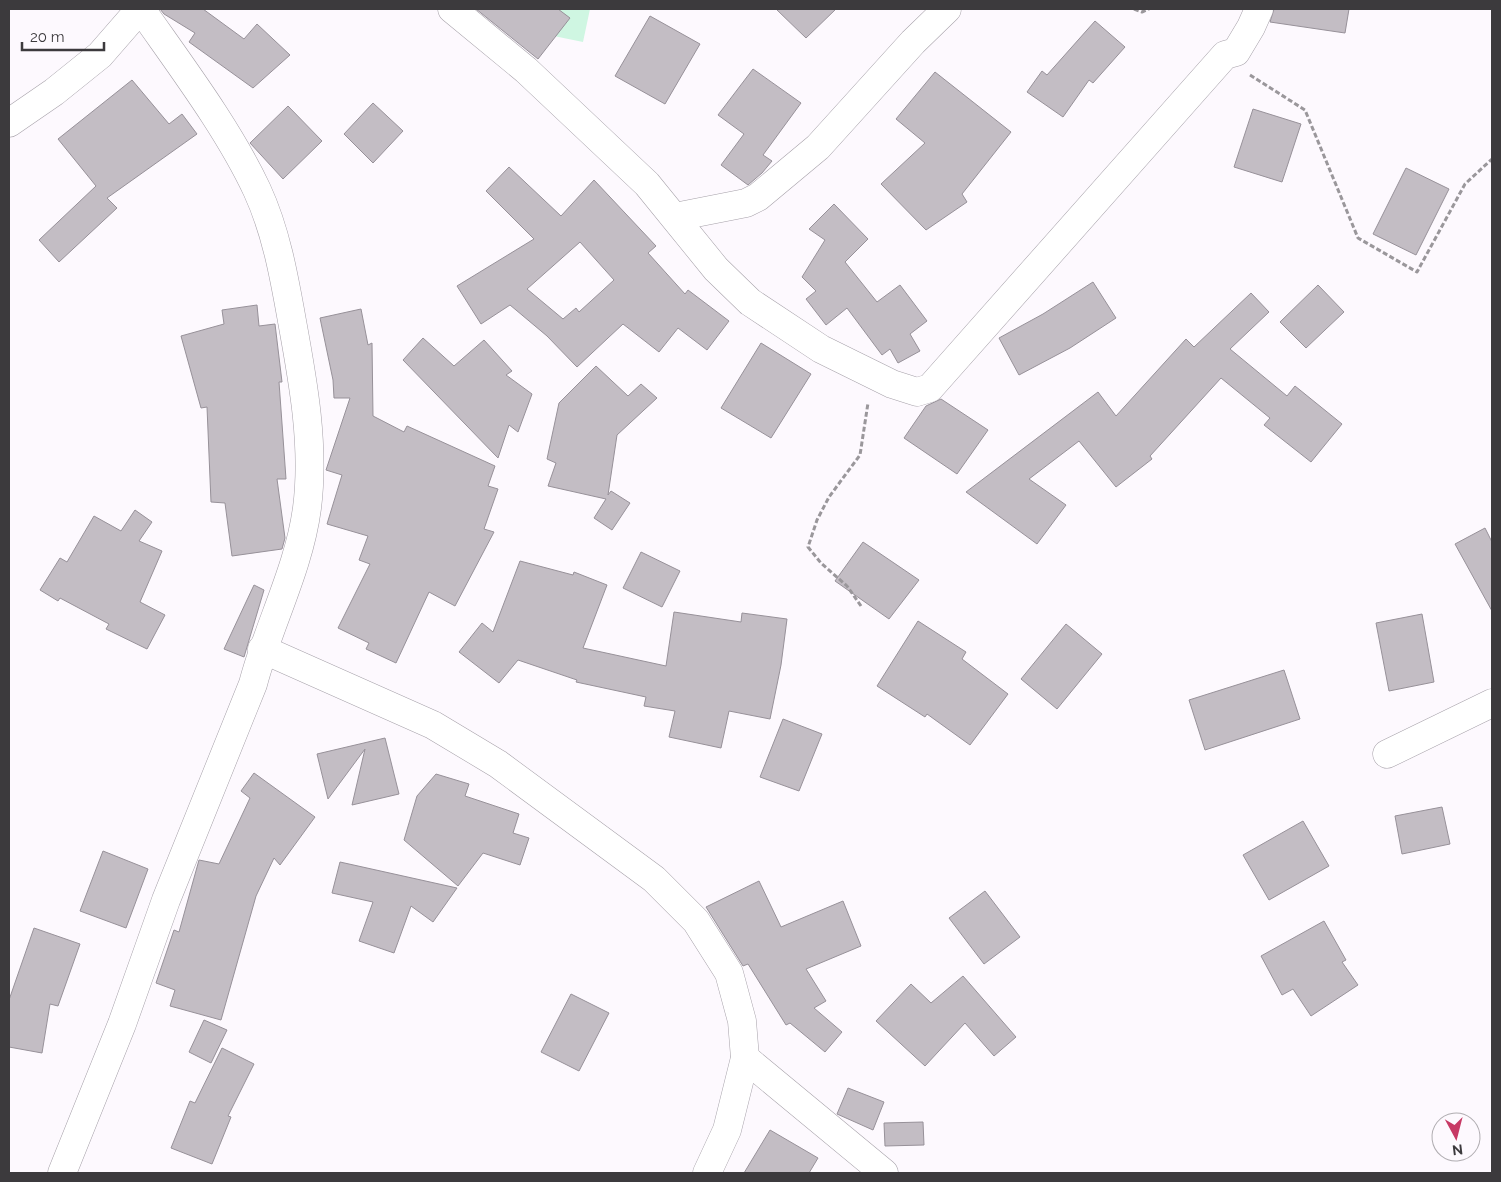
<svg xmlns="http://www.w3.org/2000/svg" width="1501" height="1182" font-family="Raleway,sans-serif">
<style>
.green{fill:#cff6e2}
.building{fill:#c3bdc4;stroke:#979199;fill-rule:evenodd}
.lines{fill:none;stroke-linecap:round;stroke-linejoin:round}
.minor-casing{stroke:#a6a1a9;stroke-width:29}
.path{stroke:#9a979b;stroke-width:3;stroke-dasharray:5 2.5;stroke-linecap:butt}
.minor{stroke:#fff;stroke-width:28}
</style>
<rect width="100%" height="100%" fill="#fdf9fe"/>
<polygon class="green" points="553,9 590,9 583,42 544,34"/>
<g class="building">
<polygon points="160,9 203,9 244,39 257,24 290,55 253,88 189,42 195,33 164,14"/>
<polygon points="476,9 558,9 570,18 538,59"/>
<polygon points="776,9 836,9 806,38"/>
<polygon points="1274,9 1349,9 1345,33 1270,22"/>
<polygon points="650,16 700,44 665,104 615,76"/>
<polygon points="1095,21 1125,47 1093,83 1089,80 1063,117 1027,92 1042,71 1047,75"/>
<polygon points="753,69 801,103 763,155 772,161 762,173 748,185 721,165 744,134 718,115"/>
<polygon points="935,72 1011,132 962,194 967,202 926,230 881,184 925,143 896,119"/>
<polygon points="132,80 169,124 182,114 197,134 107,198 117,208 59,262 39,240 96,186 58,139"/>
<polygon points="373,103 403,131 373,163 344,134"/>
<polygon points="288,106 322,141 283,179 250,143"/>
<polygon points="1253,109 1301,124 1282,182 1234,167"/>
<path d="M509,167L561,216L594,180L656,246L648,253L685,294L688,290L729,321L707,350L678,328L659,352L623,324L577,367L547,336L510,305L481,324L457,286L534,239L486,191ZM580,242L614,280L579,312L576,308L563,319L527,289Z"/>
<polygon points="1406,168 1449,189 1416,255 1373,234"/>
<polygon points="834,204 868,239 845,262 877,302 900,285 927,321 910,334 920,351 898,363 890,349 882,355 847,308 826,325 806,299 816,291 802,277 825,240 809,229"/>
<polygon points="1093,282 1116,318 1070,348 1019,375 999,338 1043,314"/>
<polygon points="1318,285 1344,312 1306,348 1280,322"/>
<polygon points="1251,293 1269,312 1230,349 1287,396 1295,386 1342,424 1311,462 1264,425 1270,418 1221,378 1150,456 1152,459 1116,487 1079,441 1029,479 1066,505 1037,544 966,492 1098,392 1116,416 1186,339 1194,347"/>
<polygon points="257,305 259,326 275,324 282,382 279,382 286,479 277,479 285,538 282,549 232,556 225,503 211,502 207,407 201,408 181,336 224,324 222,310"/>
<polygon points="361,309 368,345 372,343 373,416 404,432 407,426 495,466 488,486 498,489 484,529 494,532 455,606 429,592 396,663 366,649 369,643 338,628 370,564 359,560 368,536 327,524 342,475 326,470 350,398 334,398 333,380 320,318"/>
<polygon points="423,338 454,366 484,340 512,371 506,375 532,394 518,432 509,425 498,458 403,360"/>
<polygon points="761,343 811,374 771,438 721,408"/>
<polygon points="596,366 628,396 641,384 657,398 617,435 608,495 611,491 630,503 612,530 594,518 606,499 548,486 556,463 547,459 559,403"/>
<polygon points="941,399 988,430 957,474 904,438 926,406"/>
<polygon points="135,510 152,522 139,541 162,551 140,602 165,615 147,649 106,629 109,624 60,598 58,601 40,590 60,558 67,562 94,516 121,531"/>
<polygon points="1485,528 1492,542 1492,611 1455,544"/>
<polygon points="863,542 919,580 889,619 835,581"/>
<polygon points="641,552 680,571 662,607 623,588"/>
<polygon points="520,561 573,575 574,572 607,585 583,648 666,666 674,612 741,622 742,613 787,619 781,665 770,719 729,711 721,748 669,737 675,711 644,706 646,697 576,682 577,680 518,660 499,683 459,652 482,623 493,632"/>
<polygon points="254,585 264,590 244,657 224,649"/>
<polygon points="1422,614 1434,682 1389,691 1376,623"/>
<polygon points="918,621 966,652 962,659 1008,694 970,745 927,714 925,717 877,686"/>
<polygon points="1066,624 1102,654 1057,709 1021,679"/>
<polygon points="1284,670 1300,719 1205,750 1189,700"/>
<polygon points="783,719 822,734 799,791 760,777"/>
<polygon points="385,738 399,794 352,805 365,749 328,799 317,754"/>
<polygon points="254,773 315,817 280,865 274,858 256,896 221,1020 170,1006 175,990 156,983 174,930 179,932 199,860 219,864 250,798 241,791"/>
<polygon points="436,774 469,784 465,796 519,814 513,833 529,838 520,865 483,853 458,886 404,840 417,796"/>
<polygon points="1442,807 1450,844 1402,854 1395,816"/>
<polygon points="1303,821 1329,866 1269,900 1243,855"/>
<polygon points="103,851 148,869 126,928 80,911"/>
<polygon points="340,862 457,888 433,922 411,906 394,953 359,941 373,902 332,893"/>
<polygon points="759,881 781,927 843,901 861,946 806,969 826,1001 814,1008 842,1032 825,1052 790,1023 786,1025 748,964 743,966 706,907"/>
<polygon points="985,891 1020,937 984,964 949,918"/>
<polygon points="1324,921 1346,960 1342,962 1358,985 1311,1016 1293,989 1282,995 1261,956"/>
<polygon points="34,928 80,944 58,1006 50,1004 42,1053 9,1047 9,1000"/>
<polygon points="963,976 1016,1037 994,1056 965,1023 925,1066 876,1021 911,984 931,1003"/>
<polygon points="571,994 609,1013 579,1071 541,1052"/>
<polygon points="204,1020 227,1030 211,1063 189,1052"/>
<polygon points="222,1048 254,1064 228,1116 231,1117 212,1164 171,1148 190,1101 195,1103"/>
<polygon points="848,1088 884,1102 873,1130 837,1114"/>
<polygon points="923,1122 924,1145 885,1146 884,1123"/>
<polygon points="770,1130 818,1158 809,1173 744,1173"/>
</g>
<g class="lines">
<g class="minor-casing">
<g id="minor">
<polyline points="452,9 526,70 647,184 716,269 750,302 821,349 892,384 917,392 930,388 1225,55 1236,52 1251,27 1259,9"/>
<polyline points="9,123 54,92 100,55 140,9"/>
<polyline points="675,217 746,203 758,197 818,147 913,42 947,9"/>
<polyline points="262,649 433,725 498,764 654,879 696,921 729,973 742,1021 745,1058 727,1130 707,1173"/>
<polyline points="1387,754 1492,703"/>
<polyline points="745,1058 884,1173"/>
<path d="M62,1173L122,1024L166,900L253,684C268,626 299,569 307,508C315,446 303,381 292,321C284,276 276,231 257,190C228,128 180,65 141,9"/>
</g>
</g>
<g class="path">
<polyline points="1134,9 1142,12 1149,9"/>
<polyline points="1250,75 1305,110 1358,238 1417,272 1465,184 1492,159"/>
<polyline points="861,606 847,586 821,563 808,547 817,520 829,497 860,455 868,403"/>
</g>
<use href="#minor" class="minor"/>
</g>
<rect width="1501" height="1182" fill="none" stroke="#3c3a3d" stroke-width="20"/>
<g transform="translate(1456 1137) rotate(173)"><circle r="24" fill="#fdf9fe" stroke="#b0adb1"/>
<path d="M0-4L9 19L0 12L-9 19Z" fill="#c73965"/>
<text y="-8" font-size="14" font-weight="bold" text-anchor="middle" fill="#3c3a3d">N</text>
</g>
<path d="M22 42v8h82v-8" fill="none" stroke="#3c3a3d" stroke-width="2.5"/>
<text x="30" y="42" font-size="15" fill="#3c3a3d" stroke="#fdf9fe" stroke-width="4" paint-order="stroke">20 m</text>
</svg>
